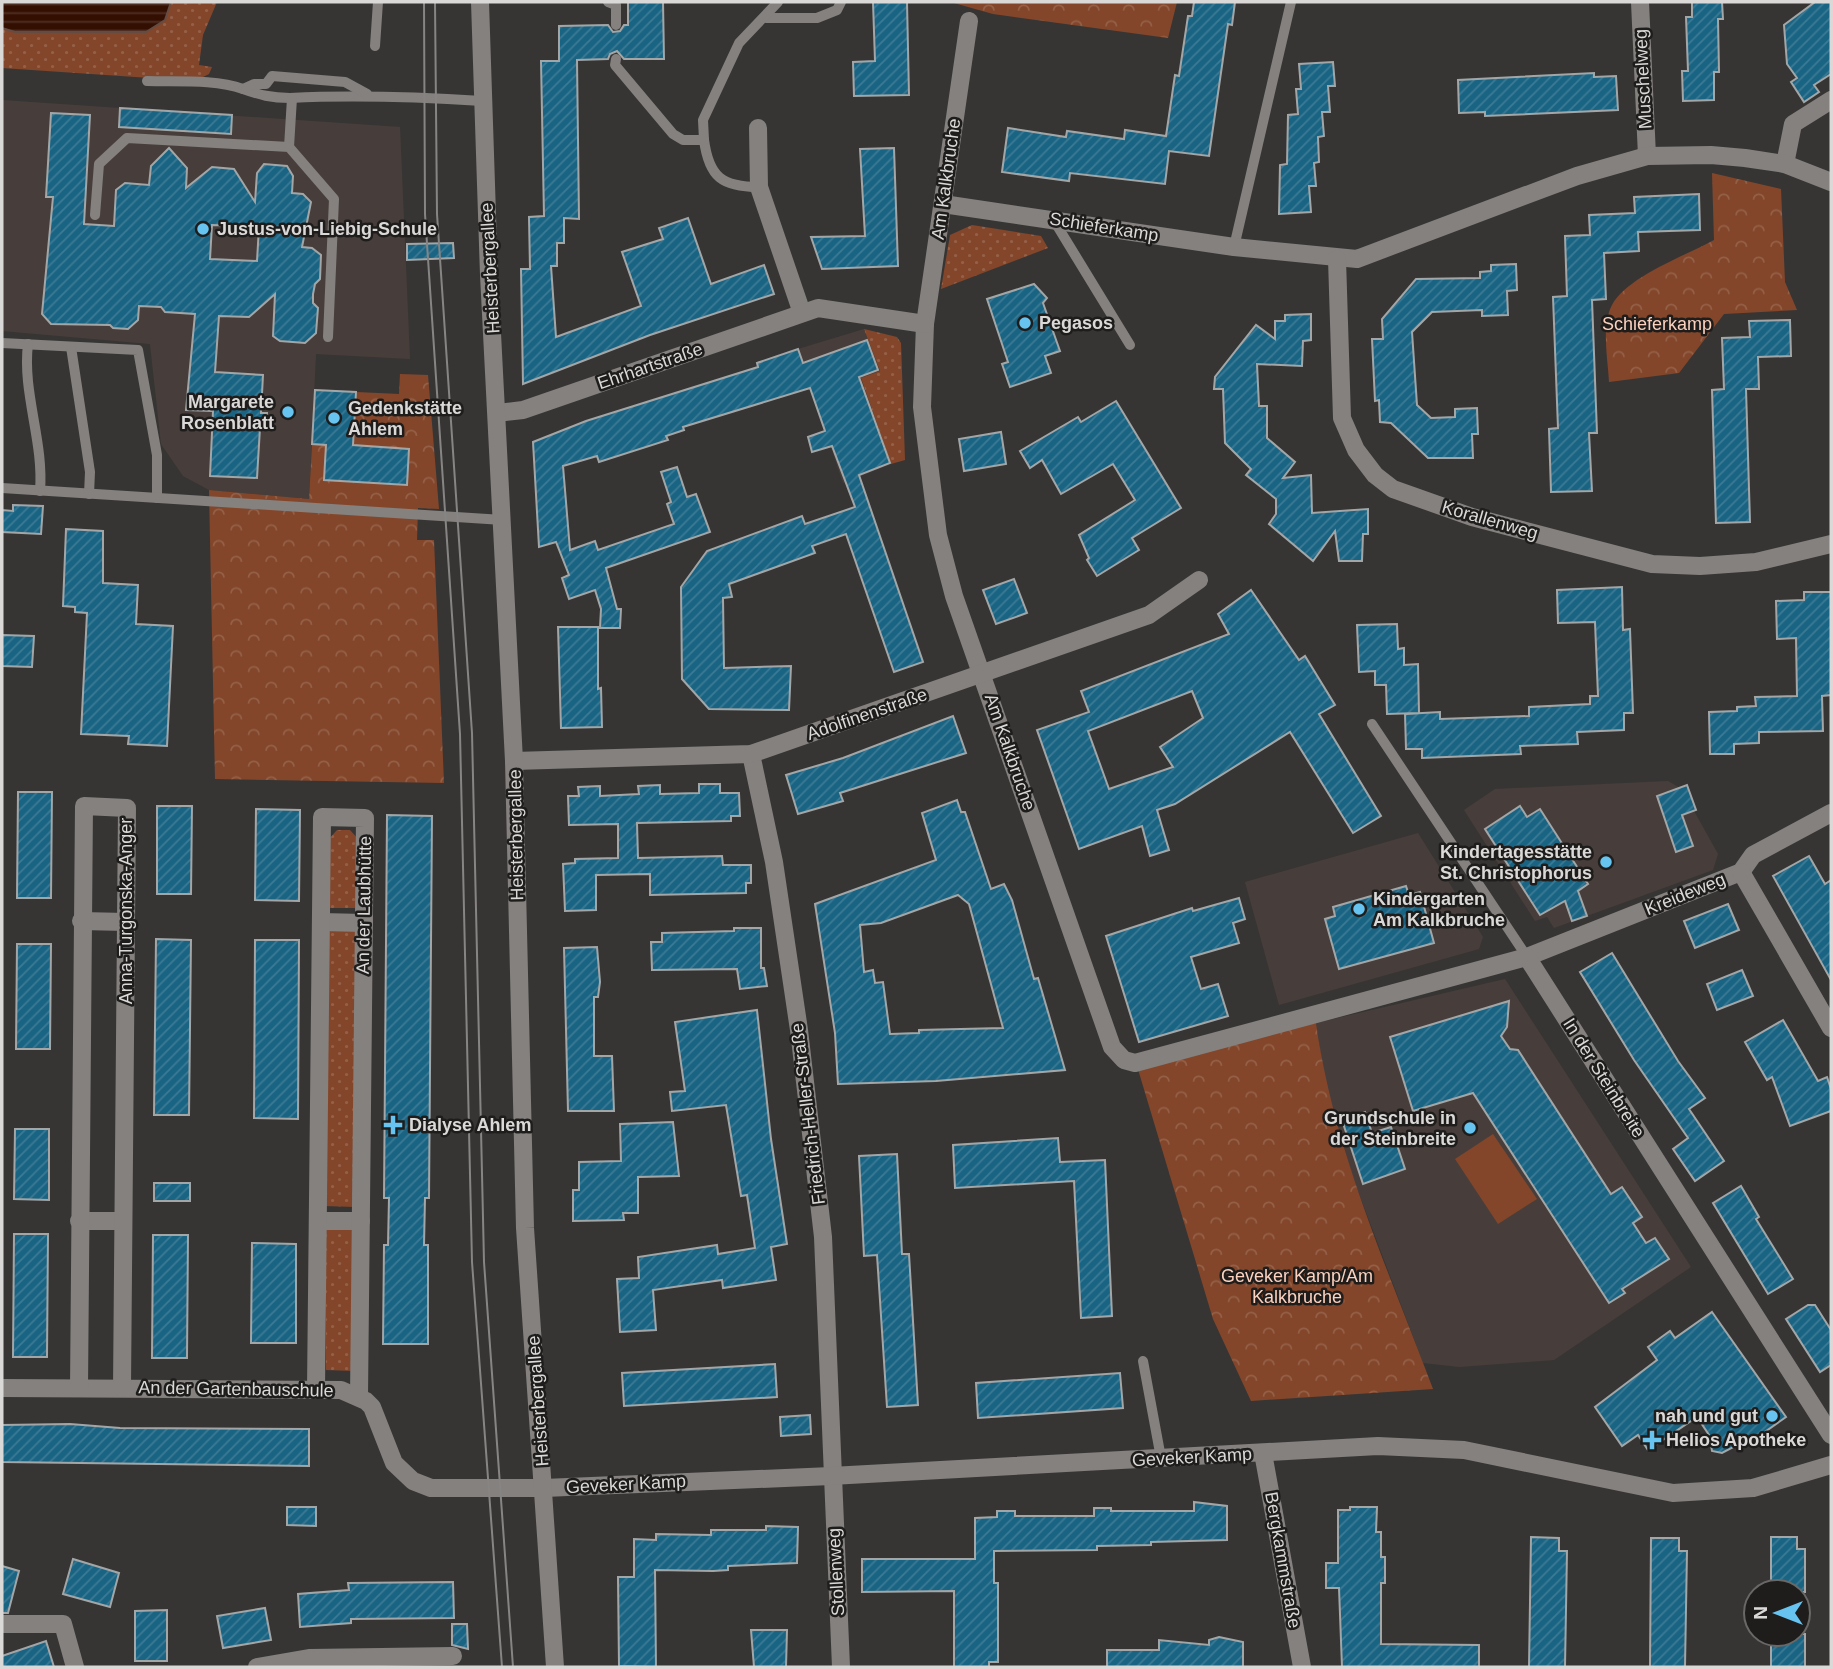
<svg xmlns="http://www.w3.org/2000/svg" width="1833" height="1669" font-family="Helvetica,sans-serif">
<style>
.built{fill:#473e3b}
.grass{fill:url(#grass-dots)}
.forest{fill:url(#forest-crowns)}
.pitch{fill:#83462a}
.water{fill:url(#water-rules);stroke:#654c42;stroke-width:2}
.building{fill:url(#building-hatch);stroke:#a3a6a7;stroke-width:2;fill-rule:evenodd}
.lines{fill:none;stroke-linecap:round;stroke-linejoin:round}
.service{stroke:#84817f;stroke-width:10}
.minor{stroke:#84817f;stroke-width:18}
.tertiary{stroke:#84817f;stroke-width:18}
.secondary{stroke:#84817f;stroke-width:18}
.tram{stroke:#878584;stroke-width:2}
.poi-dot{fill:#67c4f0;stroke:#1e1d1c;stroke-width:2.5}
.labels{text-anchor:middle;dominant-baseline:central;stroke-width:5;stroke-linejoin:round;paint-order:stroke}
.street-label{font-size:18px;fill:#dbd9d8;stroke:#1e1d1c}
.poi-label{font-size:18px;font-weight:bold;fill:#dbd9d8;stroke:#1e1d1c;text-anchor:start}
.park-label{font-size:18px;fill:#fcd1be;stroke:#1e1d1c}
</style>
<defs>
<pattern id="grass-dots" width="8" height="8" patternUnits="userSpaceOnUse" patternTransform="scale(1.75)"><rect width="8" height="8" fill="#83462a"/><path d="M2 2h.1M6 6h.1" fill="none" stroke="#946048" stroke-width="1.8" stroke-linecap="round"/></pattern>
<pattern id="forest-crowns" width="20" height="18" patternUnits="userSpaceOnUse" patternTransform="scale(1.75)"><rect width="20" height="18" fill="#83462a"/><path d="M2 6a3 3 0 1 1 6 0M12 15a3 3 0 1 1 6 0" fill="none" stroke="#946048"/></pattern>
<pattern id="water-rules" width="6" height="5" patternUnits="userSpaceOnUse" patternTransform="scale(1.75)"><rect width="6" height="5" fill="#330f01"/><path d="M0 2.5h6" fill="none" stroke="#503125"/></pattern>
<pattern id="building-hatch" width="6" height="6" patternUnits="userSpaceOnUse" patternTransform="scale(1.75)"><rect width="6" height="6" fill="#1a6483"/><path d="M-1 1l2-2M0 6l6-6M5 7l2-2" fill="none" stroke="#3b7a94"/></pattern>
</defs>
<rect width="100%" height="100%" fill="#373534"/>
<g class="built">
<polygon points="2,100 400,127 410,359 316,354 309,499 209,490 183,476 161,444 150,344 2,331"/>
<polygon points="864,329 880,372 861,379 891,464 843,483 798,349"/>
<polygon points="1668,781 1680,788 1687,785 1694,811 1718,854 1713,870 1554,928 1547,917 1535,921 1464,810 1495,789"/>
<polygon points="1418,833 1483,937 1479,949 1279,1005 1245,882"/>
<polygon points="1505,979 1691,1267 1554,1360 1459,1367 1423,1363 1353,1178 1324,1078 1316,1023"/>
</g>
<g class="grass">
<polygon points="2,2 217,2 203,35 199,65 212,67 209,74 195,81 2,68"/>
<polygon points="972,225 1041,236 1048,248 941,289 950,235"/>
<polygon points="864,329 897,337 901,343 905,460 891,464 861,378 880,371"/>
<polygon points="337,830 350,830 359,840 359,908 327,908 328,840"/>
<polygon points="330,930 356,930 356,1207 324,1206 327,934"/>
<polygon points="354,1229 353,1371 326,1370 326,1230"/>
</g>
<g class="forest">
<polygon points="1177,2 1168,38 993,14 954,3"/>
<path d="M1712,173L1781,189L1785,282L1797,310L1724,314L1679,373L1609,382C1608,359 1601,326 1612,305C1628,276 1685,256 1714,240Z"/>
<polygon points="400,374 428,375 439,509 418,508 417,540 434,540 444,783 215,779 209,490 309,499 312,444 326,445 325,480 407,485 409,449 353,445 356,392 399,394"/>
<path d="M1316,1023C1334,1151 1388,1269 1433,1389L1251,1401L1213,1319L1137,1066Z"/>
</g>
<polygon class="pitch" points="1493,1134 1537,1199 1498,1224 1455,1159"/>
<polygon class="water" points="2,2 171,2 165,20 146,32 15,32 2,28"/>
<g class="building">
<polygon points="628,2 663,2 664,59 624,59 617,51 610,54 608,59 577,60 579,219 564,218 564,243 557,243 557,266 551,266 556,337 641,306 622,252 663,239 659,228 688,218 711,284 764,265 774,294 650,335 523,384 521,269 530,269 529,217 544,216 541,61 559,61 559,26 608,25 613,32 620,31 624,25 628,25"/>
<polygon points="873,2 907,2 909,95 854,96 853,62 875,61"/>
<polygon points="1194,2 1235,2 1232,25 1228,24 1209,156 1169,151 1165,184 1070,173 1069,181 1002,172 1008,128 1066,137 1067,131 1124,139 1125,130 1166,136 1175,75 1179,76 1188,16 1192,16"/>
<polygon points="1692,2 1722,2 1723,19 1718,19 1719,72 1714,72 1714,100 1683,101 1682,71 1688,71 1686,17 1692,17"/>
<polygon points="1815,2 1831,2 1831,74 1814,85 1819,92 1804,102 1791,82 1797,78 1787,64 1784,25"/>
<polygon points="1333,62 1335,86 1328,86 1330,112 1322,112 1324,136 1318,137 1319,162 1314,163 1316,186 1309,186 1311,212 1279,214 1280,165 1287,164 1288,115 1298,114 1296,89 1301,89 1299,64"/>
<polygon points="1594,73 1594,77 1616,76 1618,110 1485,116 1485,112 1459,113 1458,80"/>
<polygon points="120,108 232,115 231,134 119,127"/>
<path d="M51,113L90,115L84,224L114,226L116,190L125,183L149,185L151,166L169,148L187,168L186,188L212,167L234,169L255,202L257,173L264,164L287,166L293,176L292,193L303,194L311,202L302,247L312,248L321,255L320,279L315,284L313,294V303L318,308L316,333L305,343L280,341L273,336L275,294L249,317L219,316L215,372L263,375L261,413H267L266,429L260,428L257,478L210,476L213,411L186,410L195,314L165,312L161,307L139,306L138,320L128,329L113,328L110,325L51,324L42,314L53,197H46ZM212,225L259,227L257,261L210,259Z"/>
<polygon points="894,148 898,266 822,269 811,237 865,236 860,149"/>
<polygon points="1699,194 1700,230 1638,232 1639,251 1604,253 1606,299 1592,300 1597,433 1589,433 1592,491 1551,492 1549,429 1558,428 1553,297 1567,296 1565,236 1590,235 1589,215 1635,213 1634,197"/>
<polygon points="453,243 454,258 407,260 407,244"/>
<polygon points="1516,264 1517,290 1507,291 1508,315 1482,316 1482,310 1432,312 1412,332 1417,405 1431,418 1455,417 1455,409 1477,408 1478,434 1472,434 1473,458 1428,458 1391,423 1380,422 1379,400 1375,401 1372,339 1383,339 1382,319 1416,279 1480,278 1480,272 1491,271 1491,265"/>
<polygon points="1034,284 1047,298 1043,303 1060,351 1045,356 1051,373 1010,387 1002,364 1008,362 987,299"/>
<polygon points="1311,314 1311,340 1303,341 1302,366 1257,364 1259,406 1267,406 1267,438 1295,462 1283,478 1311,475 1312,513 1368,509 1368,534 1363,534 1362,561 1339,561 1335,531 1313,561 1269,524 1276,514 1276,499 1246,475 1251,469 1225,443 1223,389 1214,389 1215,377 1256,325 1275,339 1275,321 1285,321 1285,315"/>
<polygon points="1790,320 1791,356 1758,357 1759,389 1746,389 1750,522 1716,523 1712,390 1724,389 1722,338 1750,337 1749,321"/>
<polygon points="867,340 878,370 859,377 890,463 859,475 923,662 894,672 846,534 812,546 815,553 729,584 732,597 723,598 724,668 791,666 789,710 709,709 682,679 681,587 707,551 802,516 805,524 855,507 832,446 812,452 808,437 825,431 810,388 683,427 684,430 666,436 668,440 599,462 597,456 563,466 570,550 595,541 598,550 674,524 667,504 671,502 661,472 677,467 687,497 696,494 710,532 606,568 617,609 621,609 620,628 600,628 601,609 595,590 569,599 562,578 569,575 556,542 539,547 533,442 586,421 758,367 757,363 798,349 803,363"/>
<polygon points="315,390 356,392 353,445 409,449 407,485 324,480 326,445 312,444"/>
<polygon points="1116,401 1181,508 1132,538 1139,550 1097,576 1087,560 1089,558 1079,535 1135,500 1113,464 1061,494 1042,460 1030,468 1020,451 1078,417 1081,422"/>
<polygon points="1001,432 1006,464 964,471 959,439"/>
<polygon points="13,505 43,506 41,534 2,532 2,510 13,511"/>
<polygon points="66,529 103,531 103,583 138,585 136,624 173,626 167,746 128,744 129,736 81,734 87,613 75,612 75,607 63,606"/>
<polygon points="1014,579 1027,613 996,624 983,590"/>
<polygon points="1622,587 1623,630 1630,629 1633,713 1624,713 1624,730 1577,732 1578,744 1520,746 1521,754 1422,758 1422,749 1406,749 1405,714 1440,712 1440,719 1529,716 1529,707 1590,704 1590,696 1598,696 1595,622 1558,623 1557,590"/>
<path d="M1251,590L1299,660L1305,656L1335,705L1319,714L1381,816L1353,833L1290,732L1175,804L1157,810L1169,850L1150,856L1142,826L1079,849L1037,730L1089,712L1081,691L1229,634L1218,614ZM1192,691L1203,718L1160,747L1173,767L1109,789L1088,731Z"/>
<polygon points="1804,592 1831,592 1831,695 1822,696 1823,731 1759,732 1759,743 1734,744 1734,754 1710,754 1709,712 1737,711 1737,707 1756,706 1755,697 1797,696 1796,638 1777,639 1776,601 1804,600"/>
<polygon points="1397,624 1398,649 1404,648 1404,665 1418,664 1419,713 1387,714 1386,685 1375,685 1375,671 1359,672 1357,625"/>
<polygon points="558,627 598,627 598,689 601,688 602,727 561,728"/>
<polygon points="2,635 34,636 32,667 2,666"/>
<polygon points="953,716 966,753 840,793 843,801 798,814 786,775 843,758"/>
<polygon points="699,784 720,784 720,793 739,793 740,816 731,816 731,821 637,823 638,858 722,856 723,865 751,865 751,883 746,883 746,893 650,895 650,874 596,875 596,910 565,911 563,864 575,863 575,859 618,858 618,824 569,825 568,796 579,796 578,787 600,786 600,796 639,794 638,786 660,785 660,794 699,793"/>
<polygon points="1687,785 1696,810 1682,815 1693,846 1676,852 1657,796"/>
<polygon points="18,792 52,792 51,898 17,898"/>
<path d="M957,800L961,812H965L991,889L1004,884L1012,900L1034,979L1038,978L1065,1070L936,1081L838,1084L835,1033L815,904L936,860L922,813ZM958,895L969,904L1003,1028L919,1030V1033L890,1034L883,982L875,983L873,970L864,972L860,925L881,923Z"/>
<polygon points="157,806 192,806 191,894 157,894"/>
<polygon points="1520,806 1527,817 1540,809 1588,884 1578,891 1587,916 1572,921 1565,901 1540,915 1485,829"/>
<polygon points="256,809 300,810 299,901 255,900"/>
<polygon points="387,815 432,816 429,1198 425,1198 424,1245 428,1245 428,1344 383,1344 384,1245 388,1245 389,1198 384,1198"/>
<polygon points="1809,856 1825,884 1831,880 1831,980 1773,876"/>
<polygon points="1406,886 1409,895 1420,892 1434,943 1339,969 1325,919 1335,916 1333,907"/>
<polygon points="1239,898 1245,919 1233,923 1239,943 1191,957 1201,989 1218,984 1228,1016 1139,1042 1106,936 1192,908 1193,911"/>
<polygon points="1728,904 1739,930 1695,948 1684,921"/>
<polygon points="734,928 761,928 761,968 764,968 767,986 740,989 737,969 652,970 651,942 662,942 662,933 734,931"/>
<polygon points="156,939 191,940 189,1115 154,1115"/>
<polygon points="255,940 299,940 298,1119 254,1118"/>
<polygon points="17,944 51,944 50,1049 16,1049"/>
<polygon points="597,947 600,982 598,997 594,997 594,1056 612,1056 614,1111 568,1111 564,948"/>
<polygon points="1612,953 1678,1061 1705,1098 1689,1109 1724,1161 1695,1181 1673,1149 1688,1138 1634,1060 1580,972"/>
<polygon points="1742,970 1753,996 1717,1010 1707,984"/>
<polygon points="1509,1001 1507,1027 1501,1036 1510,1049 1518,1050 1611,1194 1622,1187 1642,1217 1633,1223 1646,1243 1655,1238 1669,1259 1622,1289 1625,1293 1609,1303 1473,1093 1413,1111 1390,1037"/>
<polygon points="757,1010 771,1139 787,1244 771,1247 776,1280 723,1288 722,1280 653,1290 656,1330 620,1332 617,1279 639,1278 638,1257 717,1245 718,1254 755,1248 747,1195 741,1196 726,1105 672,1111 670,1092 685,1091 675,1022"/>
<polygon points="1783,1020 1818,1081 1827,1077 1831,1089 1831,1111 1790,1126 1772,1077 1767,1080 1745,1042"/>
<polygon points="1365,1112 1372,1133 1391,1127 1405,1169 1363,1184 1342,1120"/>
<polygon points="673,1122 679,1176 638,1177 638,1213 623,1213 624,1220 573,1221 573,1190 579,1190 579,1162 621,1161 620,1124"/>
<polygon points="15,1129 49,1129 49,1200 14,1199"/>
<polygon points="1058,1138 1060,1162 1105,1160 1112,1316 1081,1318 1074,1181 955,1188 953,1145"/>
<polygon points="897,1154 902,1254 909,1254 918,1405 887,1407 877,1255 864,1256 859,1156"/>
<rect x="154" y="1183" width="36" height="18"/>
<polygon points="1741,1186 1759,1217 1756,1219 1793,1279 1768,1294 1713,1203"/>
<polygon points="14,1234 48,1234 47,1357 13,1357"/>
<polygon points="153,1235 188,1235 187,1358 152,1358"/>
<polygon points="252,1243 296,1244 296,1343 251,1343"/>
<polygon points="1808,1305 1815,1305 1831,1330 1831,1365 1820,1372 1786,1319"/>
<polygon points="1712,1312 1786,1417 1742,1448 1739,1444 1722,1453 1712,1451 1709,1435 1697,1417 1648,1450 1638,1435 1622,1446 1595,1407 1657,1360 1648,1347 1670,1331 1675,1338"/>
<polygon points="775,1364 777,1397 624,1406 622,1373"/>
<polygon points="1120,1373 1123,1408 978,1418 976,1383"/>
<polygon points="810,1415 811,1434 781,1436 780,1417"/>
<polygon points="70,1424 120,1428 309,1429 309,1466 2,1462 2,1425"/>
<polygon points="1194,1502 1227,1506 1227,1540 1151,1542 1151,1545 1097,1546 1097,1550 994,1551 994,1583 998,1583 998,1662 989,1662 989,1667 954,1667 954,1591 862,1592 862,1559 975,1559 975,1518 997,1517 997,1511 1015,1511 1015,1516 1094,1516 1094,1508 1111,1508 1111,1511 1194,1511"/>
<polygon points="287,1507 316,1507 316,1526 287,1525"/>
<polygon points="1350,1507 1377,1507 1376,1532 1381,1532 1381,1557 1385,1557 1385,1583 1381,1583 1381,1644 1479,1645 1479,1667 1342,1667 1339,1588 1326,1588 1326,1563 1338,1563 1338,1510 1350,1510"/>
<polygon points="766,1526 798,1527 797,1563 728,1566 728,1570 713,1571 655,1570 656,1667 619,1666 618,1577 634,1577 634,1539 656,1540 656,1534 711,1535 711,1530 766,1530"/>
<polygon points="1531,1537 1559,1538 1559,1551 1567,1551 1565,1667 1529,1667"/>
<polygon points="1771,1537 1797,1537 1797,1549 1805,1549 1805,1592 1771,1592"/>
<polygon points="1651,1538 1679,1538 1679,1551 1687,1551 1685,1667 1650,1667"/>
<polygon points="73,1559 119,1573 110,1607 63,1594"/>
<polygon points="2,1566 19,1571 8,1613 2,1613"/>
<polygon points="453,1582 454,1618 351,1619 351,1623 300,1627 298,1594 349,1590 348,1583"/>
<polygon points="265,1608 271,1640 223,1648 217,1616"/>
<polygon points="167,1610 167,1661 135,1661 135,1611"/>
<polygon points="452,1624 467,1624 468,1649 452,1645"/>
<polygon points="751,1630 787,1630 786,1667 754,1667"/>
<rect x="1771" y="1634" width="34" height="33"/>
<polygon points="1219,1637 1243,1642 1243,1667 1107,1667 1107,1650 1159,1650 1159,1640 1209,1645 1209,1640"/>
<polygon points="46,1641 54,1667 2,1667 2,1656"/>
</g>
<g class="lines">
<g class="service">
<polyline points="608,2 616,5 616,25"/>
<polyline points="766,18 817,18 837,10 841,2"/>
<polyline points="375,46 378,2"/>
<path d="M616,59L615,65L673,134L683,140H704C709,177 722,187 759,187"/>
<path d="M147,81C176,82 215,79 243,89C260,95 271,98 290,98C353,95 418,97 482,101"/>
<polyline points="243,89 254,84 266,84 272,76 345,82 367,94"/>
<polyline points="704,140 703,120 739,43 778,2"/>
<polyline points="289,147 292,98"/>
<polyline points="95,215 99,164 127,138 289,147 334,199 328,337"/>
<polyline points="1053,219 1130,345"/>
<polyline points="1234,247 1291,2"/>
<polyline points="2,343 138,350 157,455 157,498"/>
<path d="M28,344C22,393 44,441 40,491"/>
<polyline points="71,347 90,472 89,494"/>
<polyline points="2,488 503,520"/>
<polyline points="1372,724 1527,957"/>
<polyline points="1143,1361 1161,1458"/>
</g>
<g class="minor">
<polyline points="1640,2 1647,156"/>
<polyline points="969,21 925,324 922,407 938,535 954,596 1112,1047 1124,1060 1135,1063 1527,957 1741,872 1753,855 1831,813"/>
<polyline points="758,128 759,187 802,313"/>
<polyline points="1785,164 1793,124 1831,100"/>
<polyline points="943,204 1234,247 1357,259 1577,176 1647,156 1711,155 1745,158 1785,164 1831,182"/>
<polyline points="1337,259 1342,418 1356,450 1375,475 1393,489 1472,517 1652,564 1700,566 1756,562 1831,544"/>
<polyline points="497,413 523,410 818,308 925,324"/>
<polyline points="751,754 774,862 799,1030 823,1237 841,1667"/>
<polyline points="514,761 751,754 1149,615 1199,580"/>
<polyline points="1741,872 1831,1028"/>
<polyline points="81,921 126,922"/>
<polyline points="321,922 364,923"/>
<polyline points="1527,957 1831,1435"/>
<polyline points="79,1221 123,1221"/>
<polyline points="318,1221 361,1221"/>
<polyline points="2,1388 341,1390 366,1401 372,1407 394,1463 413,1481 431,1488 544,1488"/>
<polyline points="79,1388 84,806 127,808 122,1388"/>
<polyline points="316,1389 322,817 365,818 359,1397"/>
<polyline points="1263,1453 1302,1667"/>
<polyline points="2,1624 63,1624 75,1667"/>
<polyline points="257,1667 309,1658 453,1656"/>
</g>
<polyline class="tertiary" points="544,1488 831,1476 1378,1446 1464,1450 1673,1493 1753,1488 1831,1465"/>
<polyline class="secondary" points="480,2 489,275 514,761 525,1228 555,1667"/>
<g class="tram">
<polyline points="424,2 425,214 460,734 472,1262 502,1667"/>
<polyline points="435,2 437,214 472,733 484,1262 513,1667"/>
</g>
</g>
<g class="poi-dot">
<circle cx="203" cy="229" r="7"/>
<circle cx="1025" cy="323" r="7"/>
<circle cx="288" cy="412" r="7"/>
<circle cx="334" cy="418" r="7"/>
<circle cx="1606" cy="862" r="7"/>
<circle cx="1359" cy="909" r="7"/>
<path d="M389.5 1114.5h7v7h7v7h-7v7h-7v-7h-7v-7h7z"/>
<circle cx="1470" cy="1128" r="7"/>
<circle cx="1772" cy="1416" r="7"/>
<path d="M1648.5 1429.5h7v7h7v7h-7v7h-7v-7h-7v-7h7z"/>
</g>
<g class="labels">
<g class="street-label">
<text transform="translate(1643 79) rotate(-93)">Muschelweg</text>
<text transform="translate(946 179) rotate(-82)">Am Kalkbruche</text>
<text transform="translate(1104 227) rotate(9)">Schieferkamp</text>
<text transform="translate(490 268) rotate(-93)">Heisterbergallee</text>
<text transform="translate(650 366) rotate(-19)">Ehrhartstraße</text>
<text transform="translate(1490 520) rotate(16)">Korallenweg</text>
<text transform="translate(867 714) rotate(-19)">Adolfinenstraße</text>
<text transform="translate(1010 752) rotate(71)">Am Kalkbruche</text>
<text transform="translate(516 835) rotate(-91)">Heisterbergallee</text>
<text transform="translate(1685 894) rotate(-22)">Kreideweg</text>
<text transform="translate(364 905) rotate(-89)">An der Laubhütte</text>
<text transform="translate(126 911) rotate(-90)">Anna-Turgonska-Anger</text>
<text transform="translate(1604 1078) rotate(58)">In der Steinbreite</text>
<text transform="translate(808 1114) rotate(-97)">Friedrich-Heller-Straße</text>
<text transform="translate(236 1389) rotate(1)">An der Gartenbauschule</text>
<text transform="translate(538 1401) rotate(-94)">Heisterbergallee</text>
<text transform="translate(1192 1457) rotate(-3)">Geveker Kamp</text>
<text transform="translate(626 1484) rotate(-3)">Geveker Kamp</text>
<text transform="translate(1283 1560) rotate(80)">Bergkammstraße</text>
<text transform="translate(836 1572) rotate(-93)">Stollenweg</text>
</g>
<g class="poi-label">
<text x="217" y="229">Justus-von-Liebig-Schule</text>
<text x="1039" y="323">Pegasos</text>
<text x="274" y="402" text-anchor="end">Margarete<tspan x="274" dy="21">Rosenblatt</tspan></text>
<text x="348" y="408">Gedenkstätte<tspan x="348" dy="21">Ahlem</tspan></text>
<text x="1592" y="852" text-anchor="end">Kindertagesstätte<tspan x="1592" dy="21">St. Christophorus</tspan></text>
<text x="1373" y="899">Kindergarten<tspan x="1373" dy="21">Am Kalkbruche</tspan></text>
<text x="1456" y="1118" text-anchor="end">Grundschule in<tspan x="1456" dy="21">der Steinbreite</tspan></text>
<text x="409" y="1125">Dialyse Ahlem</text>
<text x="1758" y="1416" text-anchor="end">nah und gut</text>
<text x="1666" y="1440">Helios Apotheke</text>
</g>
<g class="park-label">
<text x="1657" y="324">Schieferkamp</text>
<text x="1297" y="1276">Geveker Kamp/Am<tspan x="1297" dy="21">Kalkbruche</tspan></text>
</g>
</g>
<rect width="1833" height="1669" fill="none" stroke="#dbd9d8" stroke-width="7"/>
<g transform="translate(1777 1613) rotate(270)"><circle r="33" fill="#1e1d1c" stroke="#6a6867" stroke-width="2"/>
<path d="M0-5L12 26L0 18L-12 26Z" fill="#67c4f0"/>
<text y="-10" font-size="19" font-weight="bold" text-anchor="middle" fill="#dbd9d8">N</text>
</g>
</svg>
